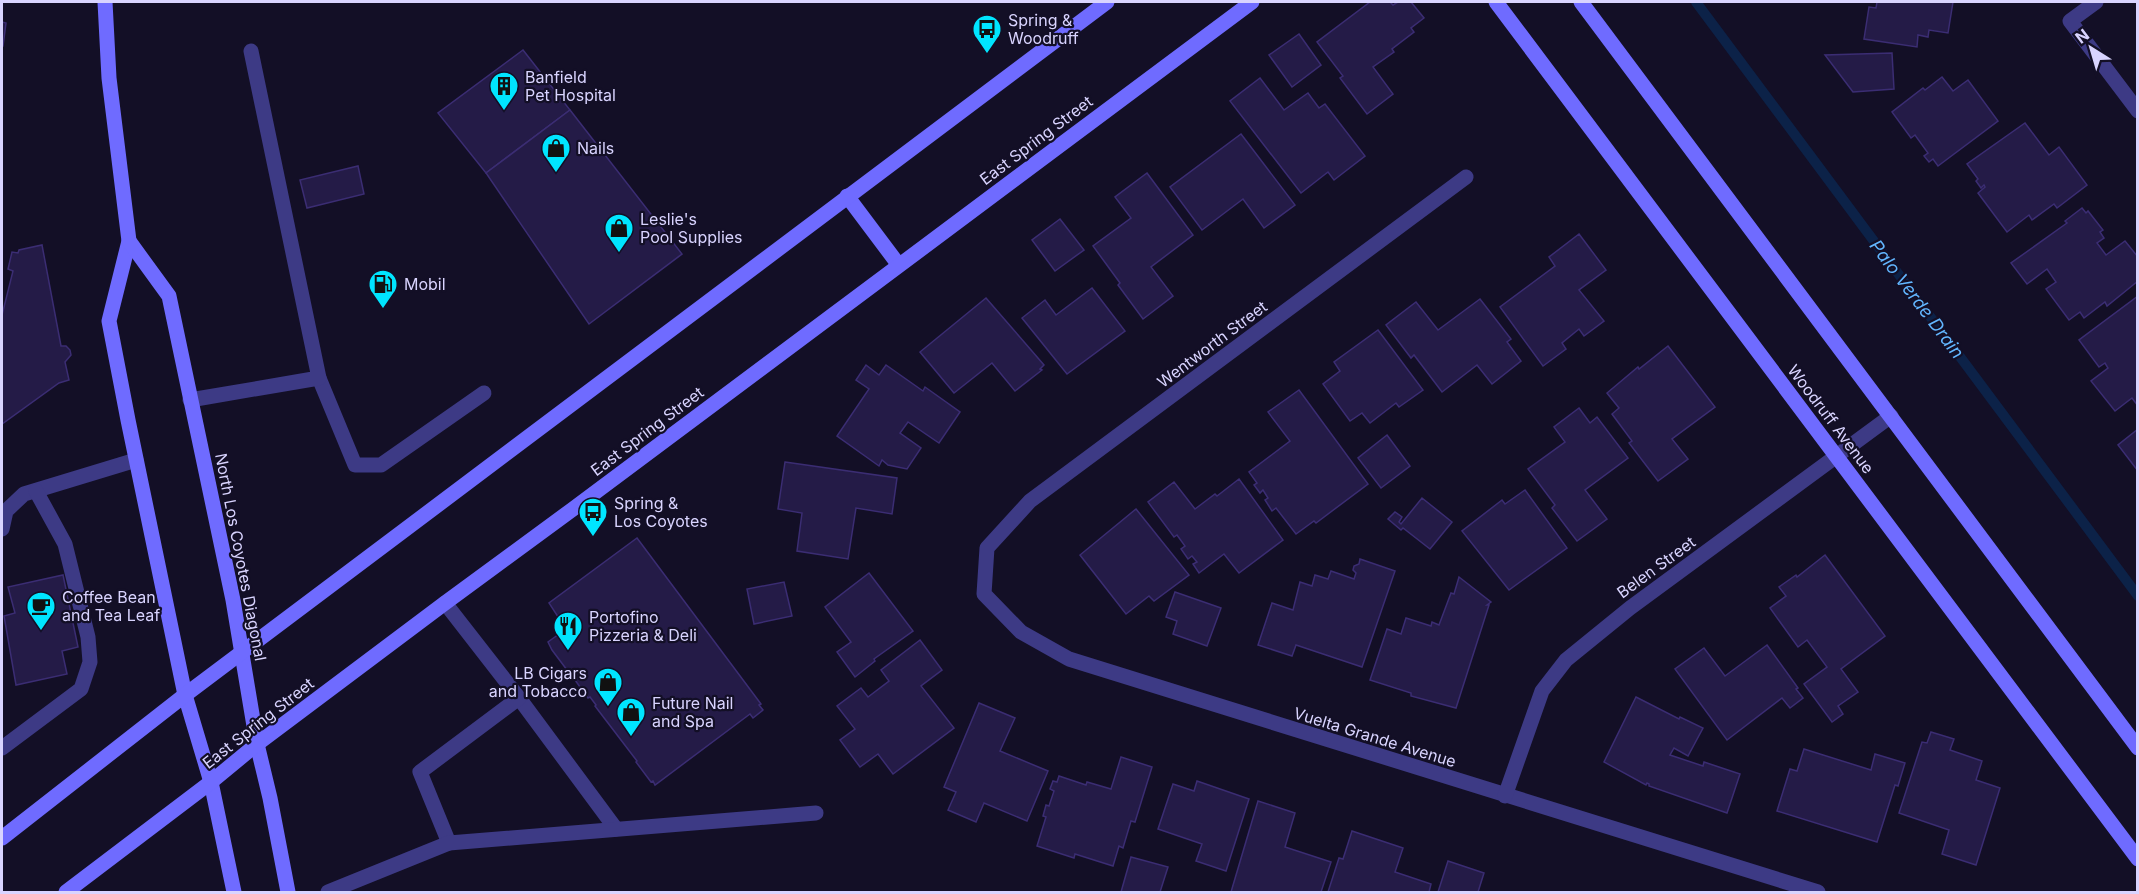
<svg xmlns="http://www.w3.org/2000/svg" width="2139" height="894" font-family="Inter,sans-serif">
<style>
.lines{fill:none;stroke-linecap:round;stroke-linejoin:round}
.stream{stroke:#0c2248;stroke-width:10}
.building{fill:#241b47;stroke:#3b2d73;stroke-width:1.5}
.lane{stroke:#3d3a85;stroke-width:15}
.street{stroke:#3d3a85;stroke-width:15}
.secondary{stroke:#6f6bff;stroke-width:15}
.labels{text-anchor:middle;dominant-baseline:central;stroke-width:4.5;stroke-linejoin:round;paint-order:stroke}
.poi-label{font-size:16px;fill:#d9d4ff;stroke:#130f26;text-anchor:start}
.street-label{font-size:16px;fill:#d9d4ff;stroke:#130f26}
.water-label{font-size:18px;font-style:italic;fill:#62b6ff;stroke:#130f26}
</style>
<rect width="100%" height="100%" fill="#130f26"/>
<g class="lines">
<polyline class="stream" points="1696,2 2138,596"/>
</g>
<g class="building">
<polygon points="1370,2 1390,2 1393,5 1398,2 1411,2 1424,18 1411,28 1414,32 1392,49 1394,52 1373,67 1393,94 1367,114 1340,78 1343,76 1317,42"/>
<polygon points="1877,2 1953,2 1948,33 1929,30 1928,37 1918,35 1917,47 1864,39 1869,7 1876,8"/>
<polygon points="2,22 6,23 3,46 2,46"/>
<polygon points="1299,34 1321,65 1292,87 1269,55"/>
<polygon points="523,50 570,110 486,173 438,113"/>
<polygon points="1892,53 1894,89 1853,92 1825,55"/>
<polygon points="1942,77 1953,91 1968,80 1998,121 1938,166 1933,159 1929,162 1924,156 1928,153 1915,135 1911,138 1892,112 1923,88 1925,90"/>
<polygon points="1260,78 1284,110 1308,93 1319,108 1325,104 1365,156 1334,180 1328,172 1301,193 1230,101"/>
<polygon points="570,110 682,254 589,324 486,173"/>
<polygon points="2025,123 2049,155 2059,147 2087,185 2057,208 2054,204 2032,220 2029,215 2007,232 1978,193 1985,187 1984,185 1981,188 1976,181 1978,179 1967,164"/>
<polygon points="1241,134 1295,205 1264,228 1243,199 1202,230 1170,187"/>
<polygon points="358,166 364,194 307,208 300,180"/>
<polygon points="1147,173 1193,235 1151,267 1173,296 1143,319 1118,285 1120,283 1093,246 1131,218 1115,197"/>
<polygon points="2082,208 2086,213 2088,211 2103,230 2100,232 2104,238 2097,243 2106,255 2125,241 2138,257 2138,281 2107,306 2105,302 2084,318 2080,312 2069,320 2046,289 2056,282 2047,269 2027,284 2011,263 2067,223 2065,221"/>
<polygon points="1060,219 1084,250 1055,271 1032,240"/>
<polygon points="1579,234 1606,270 1579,290 1604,321 1584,336 1579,329 1562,343 1566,349 1543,366 1500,307 1555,266 1549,257"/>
<polygon points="42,245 61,346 66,346 70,350 71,355 65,362 69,380 59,383 2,424 2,315 13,271 8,269 12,252 18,253 19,250"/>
<polygon points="1092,288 1125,331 1067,374 1022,318 1045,300 1056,315"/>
<polygon points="2138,296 2138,406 2132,398 2115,411 2091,381 2108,368 2105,363 2099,367 2079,340"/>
<polygon points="986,298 1044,365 1040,369 1042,370 1015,391 992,363 954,393 920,352"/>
<polygon points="1480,299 1511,339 1507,342 1521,361 1492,384 1477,365 1442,392 1414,355 1411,358 1386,325 1416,302 1438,330"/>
<polygon points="1378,330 1423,390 1399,407 1396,403 1370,423 1362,413 1350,421 1323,384 1340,371 1334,362"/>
<polygon points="1668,346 1715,407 1672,439 1688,459 1658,481 1629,443 1632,441 1612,414 1619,408 1607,393 1638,367 1639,369"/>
<polygon points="866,365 879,375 886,365 923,391 925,387 960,412 939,443 908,422 900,433 921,448 907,469 888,465 882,460 879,466 837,436 869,389 856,380"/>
<polygon points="1299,390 1368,484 1316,523 1314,521 1296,534 1276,508 1272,511 1265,500 1268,498 1263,490 1260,493 1254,485 1257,483 1249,472 1290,441 1268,412"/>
<polygon points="1579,408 1590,423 1597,417 1628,458 1585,490 1607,519 1577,541 1552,508 1555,505 1528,469 1565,442 1554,427"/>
<polygon points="2138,429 2138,471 2118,445"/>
<polygon points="1387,435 1410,466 1381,488 1358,458"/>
<polygon points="785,462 897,478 892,514 856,508 848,559 797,551 802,513 778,509"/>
<polygon points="1239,479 1283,540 1239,573 1224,554 1199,573 1193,564 1197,562 1192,556 1188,559 1181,549 1185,546 1177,535 1174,537 1148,502 1174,482 1195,509 1215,494 1217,496"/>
<polygon points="1525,490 1567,548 1509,590 1462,531 1502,500 1505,504"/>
<polygon points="1422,498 1452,522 1430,549 1403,528 1401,530 1388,519 1395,512 1402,517 1399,522 1401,524"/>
<polygon points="1136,509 1189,575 1154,601 1149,596 1126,614 1080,555"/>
<polygon points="637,538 761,704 759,705 763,710 753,718 750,714 655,785 653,781 651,782 636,762 637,761 595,706 596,705 590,697 588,698 575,680 577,678 569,669 567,670 552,650 548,642 566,629 549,603"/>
<polygon points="1825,555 1885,636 1841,669 1858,692 1838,706 1843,714 1832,722 1804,684 1827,667 1807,640 1798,647 1770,608 1786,596 1779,587 1796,575 1797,577"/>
<polygon points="1360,559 1395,571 1362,667 1296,645 1292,656 1258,645 1272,603 1293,610 1300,582 1312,586 1315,575 1328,579 1331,571 1354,579 1356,573 1353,570 1354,566 1359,564"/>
<polygon points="869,573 913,631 874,659 875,661 855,677 837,652 851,642 825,607"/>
<polygon points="63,575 78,647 62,651 67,674 16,685 4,616 15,613 8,587"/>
<polygon points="1459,577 1491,602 1487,605 1489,605 1456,708 1411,696 1411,693 1370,680 1387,629 1401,634 1406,618 1431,626 1432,622 1439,625 1451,593 1454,594"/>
<polygon points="784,582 792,616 754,624 747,589"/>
<polygon points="1175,592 1221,608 1207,646 1173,634 1177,621 1166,617"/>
<polygon points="920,640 942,670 921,686 954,728 893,774 878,754 860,767 840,740 855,729 837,706 861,688 868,697 889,681 881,670"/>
<polygon points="1767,645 1798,688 1796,689 1803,698 1790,708 1782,698 1727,740 1675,669 1704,648 1725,676"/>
<polygon points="1636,697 1679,719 1680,717 1703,728 1688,756 1674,748 1670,755 1703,766 1704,762 1740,774 1727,813 1649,786 1649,784 1647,783 1646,785 1604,762"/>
<polygon points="979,703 1015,718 1000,751 1048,771 1027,821 984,803 976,822 948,810 956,792 944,787"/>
<polygon points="1931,732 1954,739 1950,750 1982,761 1976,780 2000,788 1976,865 1942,854 1949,830 1899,813 1922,742 1927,743"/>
<polygon points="1804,749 1871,770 1875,754 1905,763 1898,786 1895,785 1877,842 1777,811 1790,769 1797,771"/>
<polygon points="1121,757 1152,767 1135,822 1131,821 1123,848 1119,846 1113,866 1075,854 1074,858 1037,846 1046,817 1043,816 1046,805 1049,806 1054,791 1050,789 1053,781 1057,782 1059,776 1086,785 1087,782 1111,789"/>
<polygon points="1197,781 1249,799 1226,871 1196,861 1202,844 1158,829 1173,784 1194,791"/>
<polygon points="1258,801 1295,813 1285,847 1331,862 1321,892 1231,892"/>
<polygon points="1352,831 1403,848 1395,872 1431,884 1429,892 1328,892 1339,858 1343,859"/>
<polygon points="1131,857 1168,867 1160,892 1121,892"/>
<polygon points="1448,861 1484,873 1478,892 1438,892"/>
</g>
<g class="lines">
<g class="lane">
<polyline points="319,378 355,465 381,465 484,393"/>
<polyline points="190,400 319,378 251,51"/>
<polyline points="2,529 6,511 24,494 136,460"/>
<polyline points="445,603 519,698 616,829"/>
<polyline points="2,748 81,689 90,662 88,637 65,544 36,491"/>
<polyline points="449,843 420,772 519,698"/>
<polyline points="328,892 449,843 816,813"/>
</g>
<g class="street">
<polyline points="2096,2 2070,21 2138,111"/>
<polyline points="1466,177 1030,501 987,548 984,594 1021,632 1069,659 1818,892"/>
<polyline points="1505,796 1542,691 1566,660 1630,608 1891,416"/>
</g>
<g class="secondary">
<polyline points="105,2 109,78 129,241 109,321 128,420 185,695 211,782 234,892"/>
<polyline points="1496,2 2138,859"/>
<polyline points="1581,2 2138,748"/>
<polyline points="847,196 898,264"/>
<polyline points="129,241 169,296 233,600 257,744 270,798 288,892"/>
<polyline points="2,838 185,695 1107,2"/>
<polyline points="66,892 211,782 257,744 445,603 573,509 1252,2"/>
</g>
</g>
<defs>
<g id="bus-pin" transform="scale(1.5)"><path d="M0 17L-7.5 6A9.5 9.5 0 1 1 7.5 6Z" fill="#00e5ff" stroke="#130f26"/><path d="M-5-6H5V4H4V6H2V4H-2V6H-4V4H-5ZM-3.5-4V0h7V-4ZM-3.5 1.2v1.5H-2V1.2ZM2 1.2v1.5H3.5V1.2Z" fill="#111"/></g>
<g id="building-pin" transform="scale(1.5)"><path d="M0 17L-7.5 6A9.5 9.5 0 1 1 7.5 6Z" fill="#00e5ff" stroke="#130f26"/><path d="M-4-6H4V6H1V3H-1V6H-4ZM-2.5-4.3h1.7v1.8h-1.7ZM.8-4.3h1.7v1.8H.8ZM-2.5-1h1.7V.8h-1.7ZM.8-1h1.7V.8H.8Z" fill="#111"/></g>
<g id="shop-pin" transform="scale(1.5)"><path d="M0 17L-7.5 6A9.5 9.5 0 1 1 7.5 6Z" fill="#00e5ff" stroke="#130f26"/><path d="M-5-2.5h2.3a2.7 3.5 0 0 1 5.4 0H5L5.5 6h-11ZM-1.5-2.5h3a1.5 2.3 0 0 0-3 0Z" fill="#111"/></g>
<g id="fuel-pin" transform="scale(1.5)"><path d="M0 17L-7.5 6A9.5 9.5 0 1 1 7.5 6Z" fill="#00e5ff" stroke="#130f26"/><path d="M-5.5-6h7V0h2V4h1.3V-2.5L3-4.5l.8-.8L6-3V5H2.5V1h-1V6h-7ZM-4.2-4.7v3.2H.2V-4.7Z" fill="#111"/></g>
<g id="cafe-pin" transform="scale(1.5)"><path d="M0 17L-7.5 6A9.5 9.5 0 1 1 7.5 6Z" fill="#00e5ff" stroke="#130f26"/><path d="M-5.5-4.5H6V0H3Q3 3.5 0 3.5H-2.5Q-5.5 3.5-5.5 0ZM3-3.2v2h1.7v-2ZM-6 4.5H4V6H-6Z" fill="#111"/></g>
<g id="restaurant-pin" transform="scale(1.5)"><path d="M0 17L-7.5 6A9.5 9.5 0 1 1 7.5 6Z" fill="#00e5ff" stroke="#130f26"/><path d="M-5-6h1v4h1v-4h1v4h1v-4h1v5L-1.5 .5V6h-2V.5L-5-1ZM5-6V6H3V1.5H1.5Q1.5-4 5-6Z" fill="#111"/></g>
</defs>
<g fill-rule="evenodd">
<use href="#bus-pin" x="987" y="29"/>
<use href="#building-pin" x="504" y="86"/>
<use href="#shop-pin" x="556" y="148"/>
<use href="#shop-pin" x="619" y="228"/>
<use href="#fuel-pin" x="383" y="284"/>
<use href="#bus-pin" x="593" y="512"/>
<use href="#cafe-pin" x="41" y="606"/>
<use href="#restaurant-pin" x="568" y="626"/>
<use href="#shop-pin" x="608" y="682"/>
<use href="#shop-pin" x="631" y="712"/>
</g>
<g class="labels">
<g class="poi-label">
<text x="1008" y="20">Spring &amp;<tspan x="1008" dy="18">Woodruff</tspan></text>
<text x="525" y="77">Banfield<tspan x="525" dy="18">Pet Hospital</tspan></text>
<text x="577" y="148">Nails</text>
<text x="640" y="219">Leslie's<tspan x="640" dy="18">Pool Supplies</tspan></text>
<text x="404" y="284">Mobil</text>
<text x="614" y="503">Spring &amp;<tspan x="614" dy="18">Los Coyotes</tspan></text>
<text x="62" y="597">Coffee Bean<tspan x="62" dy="18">and Tea Leaf</tspan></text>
<text x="589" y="617">Portofino<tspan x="589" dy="18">Pizzeria &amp; Deli</tspan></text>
<text x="587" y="673" text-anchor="end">LB Cigars<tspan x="587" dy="18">and Tobacco</tspan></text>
<text x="652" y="703">Future Nail<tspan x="652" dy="18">and Spa</tspan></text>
</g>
<g class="street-label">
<text transform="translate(1036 140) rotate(-37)">East Spring Street</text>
<text transform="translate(1212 344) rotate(-37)">Wentworth Street</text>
<text transform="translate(1831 419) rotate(53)">Woodruff Avenue</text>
<text transform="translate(647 431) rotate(-37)">East Spring Street</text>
<text transform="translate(241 557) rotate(79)">North Los Coyotes Diagonal</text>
<text transform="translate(1656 567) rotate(-36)">Belen Street</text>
<text transform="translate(258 723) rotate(-38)">East Spring Street</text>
<text transform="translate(1375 737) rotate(17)">Vuelta Grande Avenue</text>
</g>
<g class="water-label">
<text transform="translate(1917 299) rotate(53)">Palo Verde Drain</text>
</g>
</g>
<rect width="2139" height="894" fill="none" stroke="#d9d4ff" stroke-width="6"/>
<g transform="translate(2091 48) rotate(323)" stroke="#130f26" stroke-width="4.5" paint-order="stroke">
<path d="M0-4.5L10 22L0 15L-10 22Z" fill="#d9d4ff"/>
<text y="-9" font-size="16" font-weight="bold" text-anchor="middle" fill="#d9d4ff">N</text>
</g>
</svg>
